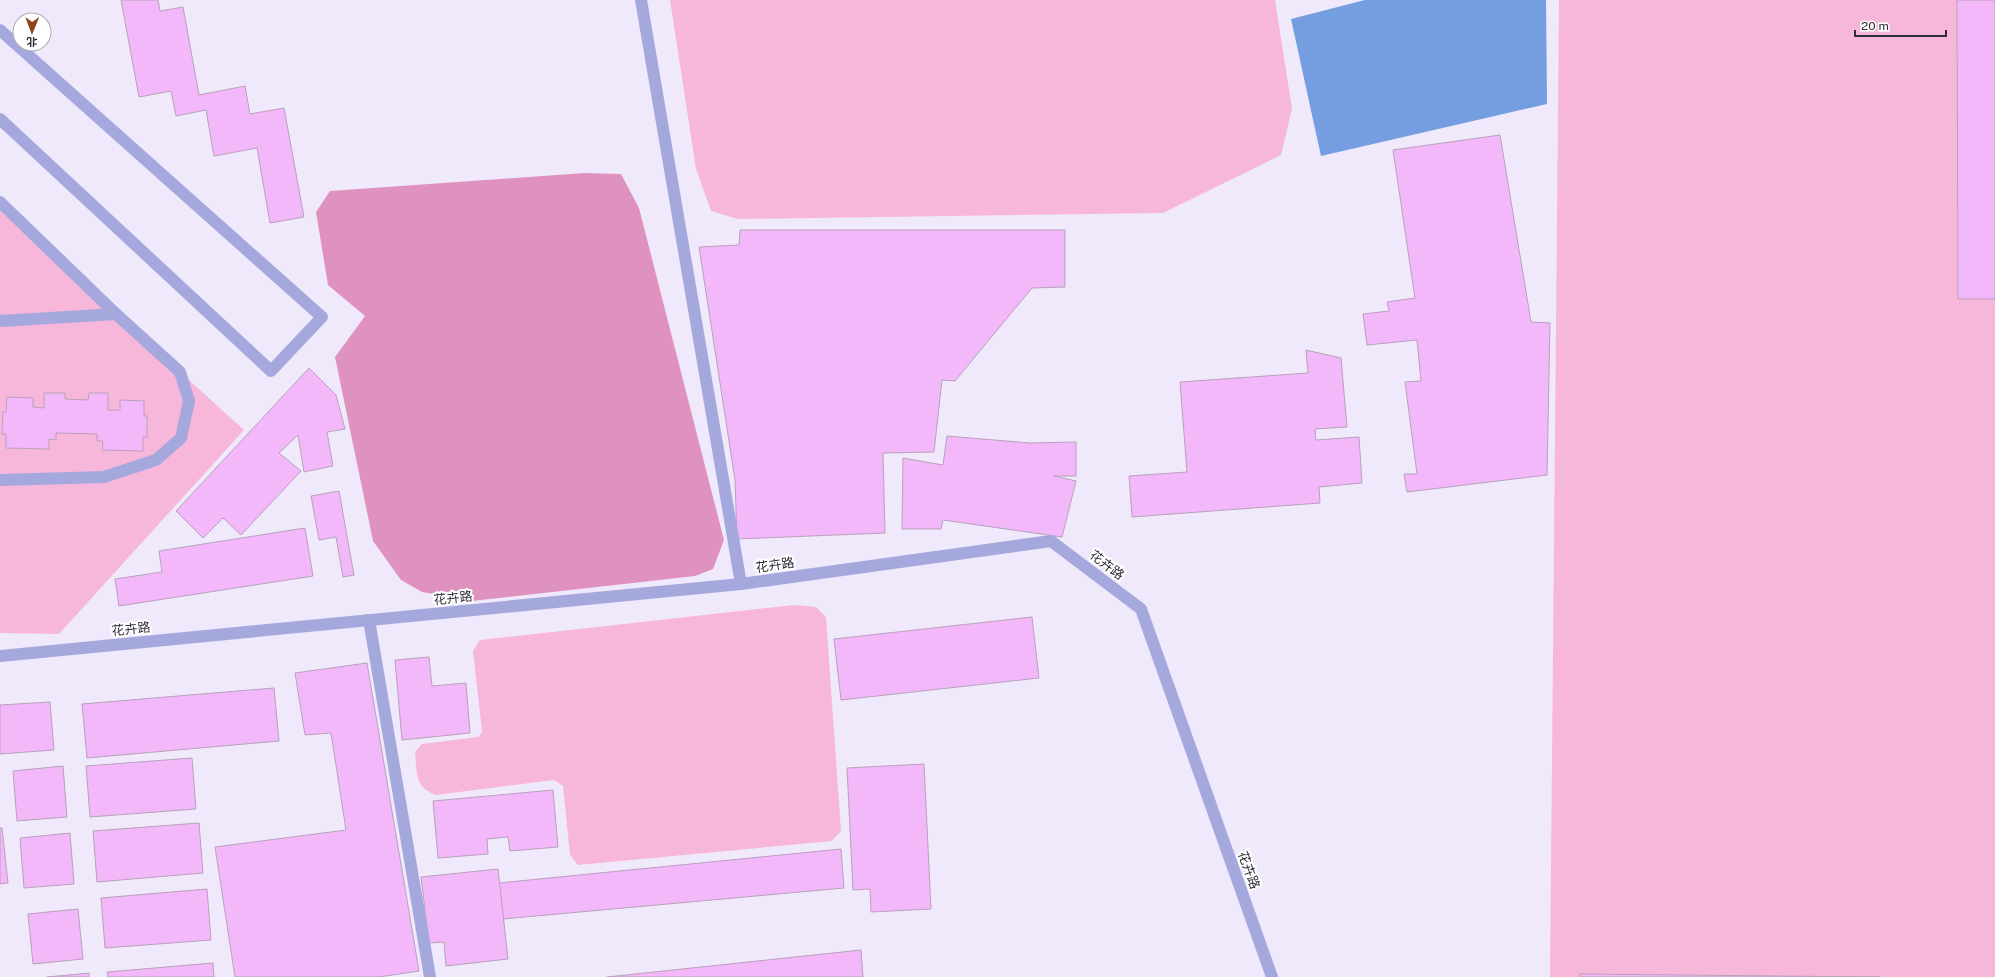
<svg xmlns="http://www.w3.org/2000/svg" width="1995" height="977" font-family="'Public Sans','Noto Sans SC',sans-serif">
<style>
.green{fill:#f7b7db}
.forest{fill:#df92be}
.water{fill:#749ee0}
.building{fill:#f2b8f9;stroke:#b8a1ba}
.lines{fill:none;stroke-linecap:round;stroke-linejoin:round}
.minor{stroke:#a4a8dd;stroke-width:12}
.labels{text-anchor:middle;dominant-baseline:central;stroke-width:4;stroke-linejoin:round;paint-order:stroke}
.street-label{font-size:13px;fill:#312d38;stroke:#fff}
</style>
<rect width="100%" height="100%" fill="#f0e9fc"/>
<g class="green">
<polygon points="670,0 1275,0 1292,109 1281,155 1163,213 738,219 711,211 696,169"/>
<polygon points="1559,0 1995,0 1995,977 1550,977"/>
<polygon points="0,202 180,372 244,430 59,634 0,633"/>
<path d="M794,605L816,607L826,617L841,831L832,841L578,865L570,855L563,786L554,780L436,795C414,787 417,772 415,752L422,744L478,737L482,732L473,651L480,640Z"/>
</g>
<polygon class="forest" points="585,173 621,174 639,208 724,540 713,569 695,576 472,601 422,592 401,580 373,541 335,357 365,316 328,285 316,212 330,191"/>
<polygon class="water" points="1365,0 1546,0 1547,104 1321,156 1291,19"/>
<g class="building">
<polygon points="121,0 158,0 160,11 183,7 199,95 245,86 250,114 284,108 304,217 270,223 257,148 214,156 206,110 176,116 171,91 139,97"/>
<polygon points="1957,0 1995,0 1995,299 1958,299"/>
<polygon points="1500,135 1531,322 1550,323 1547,475 1407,492 1404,474 1417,474 1405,382 1421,381 1417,340 1367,345 1363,314 1389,311 1387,302 1415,298 1393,150"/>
<polygon points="740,230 1065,230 1065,287 1032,288 955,381 942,380 934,452 883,453 885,533 737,539 735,480 699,247 739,245"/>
<polygon points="1306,350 1341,358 1347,427 1315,429 1316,440 1359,437 1362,483 1319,487 1320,503 1132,517 1129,476 1187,472 1180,382 1308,373"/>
<polygon points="309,368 336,395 345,429 327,432 333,466 304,472 298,435 279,453 301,471 241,535 223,518 203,538 176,511"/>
<polygon points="44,393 65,393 65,399 88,400 89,393 108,393 108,410 120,410 120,400 144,401 144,416 147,416 147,437 143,437 143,451 102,450 103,441 97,441 97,434 56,433 56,440 49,439 49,449 6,448 6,434 2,434 3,412 6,412 7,397 33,398 33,407 44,408"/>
<polygon points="947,436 1030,443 1076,442 1076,476 1054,476 1076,481 1062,537 943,520 941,529 902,529 903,458 943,465"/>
<polygon points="339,491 354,575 343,577 336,537 319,540 311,496"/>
<polygon points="305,528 313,576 119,606 115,579 162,572 159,551"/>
<polygon points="1032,617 1039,678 841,700 834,639"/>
<polygon points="429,657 432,686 466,683 470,733 402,740 395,660"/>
<polygon points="367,663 419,971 379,977 235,977 215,847 346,830 331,733 305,735 295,673"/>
<polygon points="274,688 279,741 87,758 82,704"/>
<polygon points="50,702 54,750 0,754 0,705"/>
<polygon points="192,758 196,809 90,817 86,766"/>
<polygon points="924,764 931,909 871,912 870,889 853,890 847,768"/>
<polygon points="63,766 67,817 17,821 13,771"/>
<polygon points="553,790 558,847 510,851 508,837 487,839 488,854 438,858 433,801"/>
<polygon points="199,823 203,873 97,882 93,831"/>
<polygon points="0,828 2,828 8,883 0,884"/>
<polygon points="70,833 74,884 24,888 20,838"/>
<polygon points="841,849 844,888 503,919 499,883"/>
<polygon points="498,869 508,959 446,966 444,942 429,943 421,877"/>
<polygon points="207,889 211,940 105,948 101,898"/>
<polygon points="78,909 83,959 33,964 28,914"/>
<polygon points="861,950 863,977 607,977"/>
<polygon points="213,963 214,977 108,977 107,972"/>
<polygon points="89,973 89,977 47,977"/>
<polygon points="1580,974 1880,977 1580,977"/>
</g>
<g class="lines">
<g class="minor">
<polyline points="641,0 741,584"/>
<polyline points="0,30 322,317 271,371 0,119"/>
<polyline points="0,202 116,314 180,372 189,401 181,438 156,460 104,477 0,480"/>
<polyline points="0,321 116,314"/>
<polyline points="369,620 430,977"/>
<polyline points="0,656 741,584 1051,541 1141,609 1272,977"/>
</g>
</g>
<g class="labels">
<g class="street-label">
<text transform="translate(775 565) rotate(-8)">花卉路</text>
<text transform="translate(1107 565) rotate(37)">花卉路</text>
<text transform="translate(453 598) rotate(-6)">花卉路</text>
<text transform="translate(131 629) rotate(-6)">花卉路</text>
<text transform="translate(1249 870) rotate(70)">花卉路</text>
</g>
</g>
<g transform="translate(32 32) rotate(181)"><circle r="19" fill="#ffffff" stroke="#adabaf"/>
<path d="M0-3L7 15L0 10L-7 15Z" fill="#8a451c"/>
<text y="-6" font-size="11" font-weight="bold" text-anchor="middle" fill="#312d38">北</text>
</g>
<path d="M1855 30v6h91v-6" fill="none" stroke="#312d38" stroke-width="2"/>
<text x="1861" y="30" font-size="12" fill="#312d38" stroke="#ffffff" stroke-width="3" paint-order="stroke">20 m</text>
</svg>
